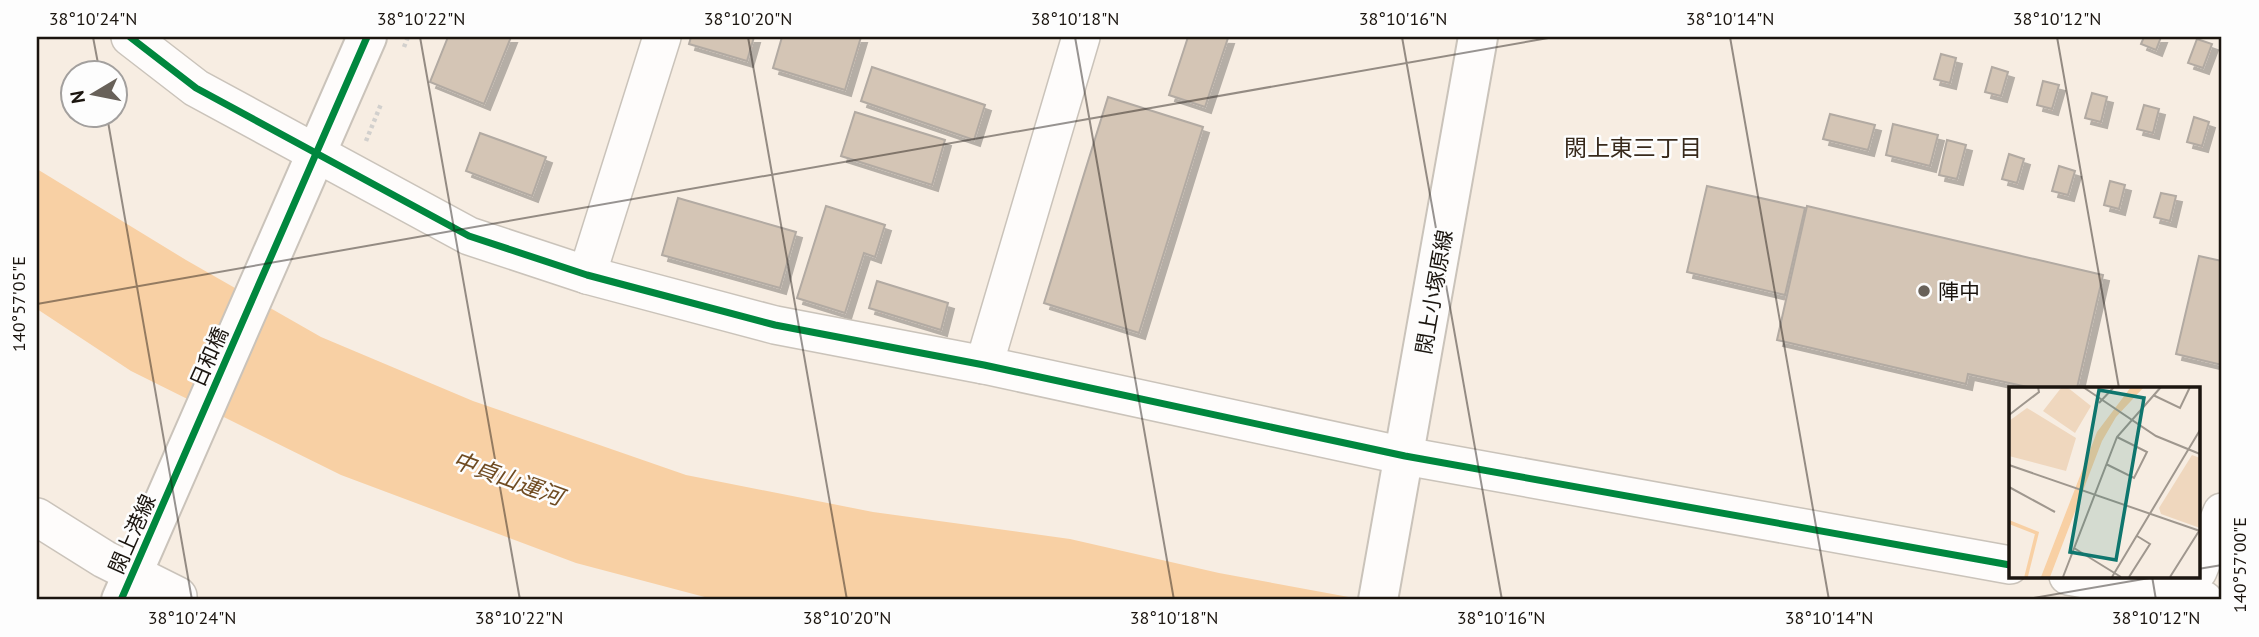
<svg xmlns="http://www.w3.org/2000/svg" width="2259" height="637" font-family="'PT Sans','Noto Sans JP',sans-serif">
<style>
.water{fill:#f8d0a4}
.building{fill:#d4c5b5;stroke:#b2aaa2;stroke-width:2;filter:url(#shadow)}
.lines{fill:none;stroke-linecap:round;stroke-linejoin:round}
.minor-casing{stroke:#cac3ba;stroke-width:40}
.tertiary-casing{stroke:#cac3ba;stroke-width:42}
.secondary-casing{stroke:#cac3ba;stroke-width:42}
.path{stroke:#d2d0cd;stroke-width:4.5;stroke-dasharray:3.5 3.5;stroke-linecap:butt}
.minor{stroke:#fefcfb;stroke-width:37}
.tertiary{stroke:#fefcfb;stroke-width:38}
.secondary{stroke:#fefcfb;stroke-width:38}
.cycleway-casing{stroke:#fdfdfd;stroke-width:11}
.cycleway{stroke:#00873e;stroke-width:7}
.ticks{fill:none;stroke:#1b150f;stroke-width:2;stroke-opacity:0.45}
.poi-dot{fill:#686159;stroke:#fdfdfd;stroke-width:2.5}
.labels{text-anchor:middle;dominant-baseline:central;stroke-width:5;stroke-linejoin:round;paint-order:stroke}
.poi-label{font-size:21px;fill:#1b150f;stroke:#fdfdfd;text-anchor:start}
.street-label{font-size:21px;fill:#1b150f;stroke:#fdfdfd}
.neighbourhood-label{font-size:23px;fill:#382a1c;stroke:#fdfdfd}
.water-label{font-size:23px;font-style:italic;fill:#6f4b21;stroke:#fdfdfd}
.inset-river{fill:none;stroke:#f8d0a4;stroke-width:3.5}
.inset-road{fill:none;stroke:#9f978e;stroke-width:2}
.view{fill:#0f766e;fill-opacity:0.15;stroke:#0f766e;stroke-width:3.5}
.inset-edge{fill:none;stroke:#1b150f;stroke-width:3.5}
.neatline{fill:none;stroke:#1b150f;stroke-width:2.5}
.ticks-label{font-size:18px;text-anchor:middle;fill:#1b150f}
</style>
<defs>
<filter id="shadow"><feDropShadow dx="6" dy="6" stdDeviation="0" flood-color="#0004"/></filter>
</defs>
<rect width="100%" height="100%" fill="#f7ede2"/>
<polygon class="water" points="37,169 186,260 321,337 473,401 686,475 873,512 1070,539 1219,573 1365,600 716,600 576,563 341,475 131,371 37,309"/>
<g class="building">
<polygon points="448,37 511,37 484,104 430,82"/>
<polygon points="691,37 754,37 747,61 689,44"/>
<polygon points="782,37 861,37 845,90 773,68"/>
<polygon points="1188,37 1228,38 1205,107 1169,95"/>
<polygon points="2144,37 2161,37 2156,50 2141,44"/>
<polygon points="2197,39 2212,44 2203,68 2188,63"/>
<polygon points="1941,54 1956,58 1950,83 1934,79"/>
<polygon points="872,67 985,105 974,140 861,101"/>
<polygon points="1992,67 2008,72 2001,96 1985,92"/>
<polygon points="2043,81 2059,85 2052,109 2037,105"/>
<polygon points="2092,93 2107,97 2101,122 2085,118"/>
<polygon points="1108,97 1203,127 1139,333 1044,303"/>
<polygon points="2144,105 2159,109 2153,133 2137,129"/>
<polygon points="855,112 945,140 932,185 841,156"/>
<polygon points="1830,114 1875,125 1868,150 1823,139"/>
<polygon points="2194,117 2209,122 2202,146 2187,142"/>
<polygon points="1893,124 1938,135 1930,166 1886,155"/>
<polygon points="480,133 546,157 532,196 466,171"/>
<polygon points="1947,140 1966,145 1957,179 1939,175"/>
<polygon points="2009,154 2024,159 2017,183 2002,179"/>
<polygon points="2059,166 2075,171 2068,195 2052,191"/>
<polygon points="2110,181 2125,185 2119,209 2104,205"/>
<polygon points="1707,186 1805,208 1785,295 1687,272"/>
<polygon points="2161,193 2176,196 2170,221 2154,217"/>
<polygon points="678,198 796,232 780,288 662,255"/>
<polygon points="826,206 885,225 875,257 864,253 845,313 797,298"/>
<polygon points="1807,206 2103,275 2077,388 2032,388 1968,374 1966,384 1777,340"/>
<polygon points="2199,256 2222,261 2222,365 2176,354"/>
<polygon points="877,281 948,303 941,330 869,308"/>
</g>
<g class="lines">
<g class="minor-casing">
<g id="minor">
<polyline points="130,37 196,88 469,236 587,275 775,325 984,365 1405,456 2010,565"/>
<polyline points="587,275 662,37"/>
<polyline points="984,365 1081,37"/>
<polyline points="37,517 104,559 178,596"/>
<polyline points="2198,571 2222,512"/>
<polyline points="2068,576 2204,600"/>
</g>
</g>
<g class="tertiary-casing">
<polyline id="tertiary" points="1378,600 1478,37"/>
</g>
<g class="secondary-casing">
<polyline id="secondary" points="121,600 367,37"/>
</g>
<g class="path">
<polyline points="404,47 408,37"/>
<polyline points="366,141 381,104"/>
</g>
<use href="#minor" class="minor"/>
<use href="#tertiary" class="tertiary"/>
<use href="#secondary" class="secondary"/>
<g class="cycleway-casing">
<g id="cycleway">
<polyline points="130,37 196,88 469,236 587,275 775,325 984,365 1405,456 2010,565"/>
<polyline points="121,600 367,37"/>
</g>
</g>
<use href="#cycleway" class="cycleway"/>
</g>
<path class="ticks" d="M93,37L100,74M420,37L520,600M748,37L847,600M1075,37L1174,600M1402,37L1502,600M1730,37L1829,600M2057,37L2119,388M107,116L192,600M37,304L1554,37M2198,569L2222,565M2152,576L2156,600M2022,600L2161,576"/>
<circle class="poi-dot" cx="1924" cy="291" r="7"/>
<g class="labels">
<g class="poi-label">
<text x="1938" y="291">陣中</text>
</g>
<g class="street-label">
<text transform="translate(1434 292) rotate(-80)">閖上小塚原線</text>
<text transform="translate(209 357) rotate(-66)">日和橋</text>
<text transform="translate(132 534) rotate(-66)">閖上港線</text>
</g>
<g class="neighbourhood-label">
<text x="1633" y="147">閖上東三丁目</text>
</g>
<g class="water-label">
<text transform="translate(508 478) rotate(20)">中貞山運河</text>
</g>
</g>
<g transform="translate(2009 387)">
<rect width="191" height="191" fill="#f7ede2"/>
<path d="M58,0L82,19L66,46L34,24L52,1ZM18,21L67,51L57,84L0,69V34ZM183,68L191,71V141L152,127L150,121Z" fill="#efd7be"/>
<path d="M122,0H135L107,30L93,54L41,190H32L88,45Z" fill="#f8d0a4"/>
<path class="inset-river" d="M0,135L28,146L17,190"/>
<path class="inset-road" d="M74,0L147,49L191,67M144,8L171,21L181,0M90,16L105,0M0,28L30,5L29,0M97,77L125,91L138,65L108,50M0,78L191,144M0,100L46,125M65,161L112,190M54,190L108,50L152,0M103,190L191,43M120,190L141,157L128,149M161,190L190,144"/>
<path class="view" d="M90,3L135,11L107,173L61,165Z"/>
<rect width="191" height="191" class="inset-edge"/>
</g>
<rect width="2259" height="637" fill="none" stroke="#fdfdfd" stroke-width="77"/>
<g transform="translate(94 94) rotate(260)"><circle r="33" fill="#fdfdfd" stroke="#a3a09e" stroke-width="2"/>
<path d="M0-5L12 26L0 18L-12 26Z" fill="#686159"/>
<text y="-10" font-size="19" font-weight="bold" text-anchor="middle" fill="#1b150f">N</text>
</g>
<rect x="38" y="38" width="2182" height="560" class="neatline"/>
<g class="ticks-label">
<text x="93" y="25">38°10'24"N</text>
<text x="421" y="25">38°10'22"N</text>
<text x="748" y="25">38°10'20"N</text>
<text x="1075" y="25">38°10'18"N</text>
<text x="1403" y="25">38°10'16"N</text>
<text x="1730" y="25">38°10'14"N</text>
<text x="2057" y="25">38°10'12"N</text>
<text transform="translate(19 304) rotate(-90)" y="6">140°57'05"E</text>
<text transform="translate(2240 565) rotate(-90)" y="6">140°57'00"E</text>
<text x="192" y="624">38°10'24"N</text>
<text x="519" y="624">38°10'22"N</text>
<text x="847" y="624">38°10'20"N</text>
<text x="1174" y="624">38°10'18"N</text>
<text x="1501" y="624">38°10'16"N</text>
<text x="1829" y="624">38°10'14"N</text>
<text x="2156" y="624">38°10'12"N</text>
</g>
</svg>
